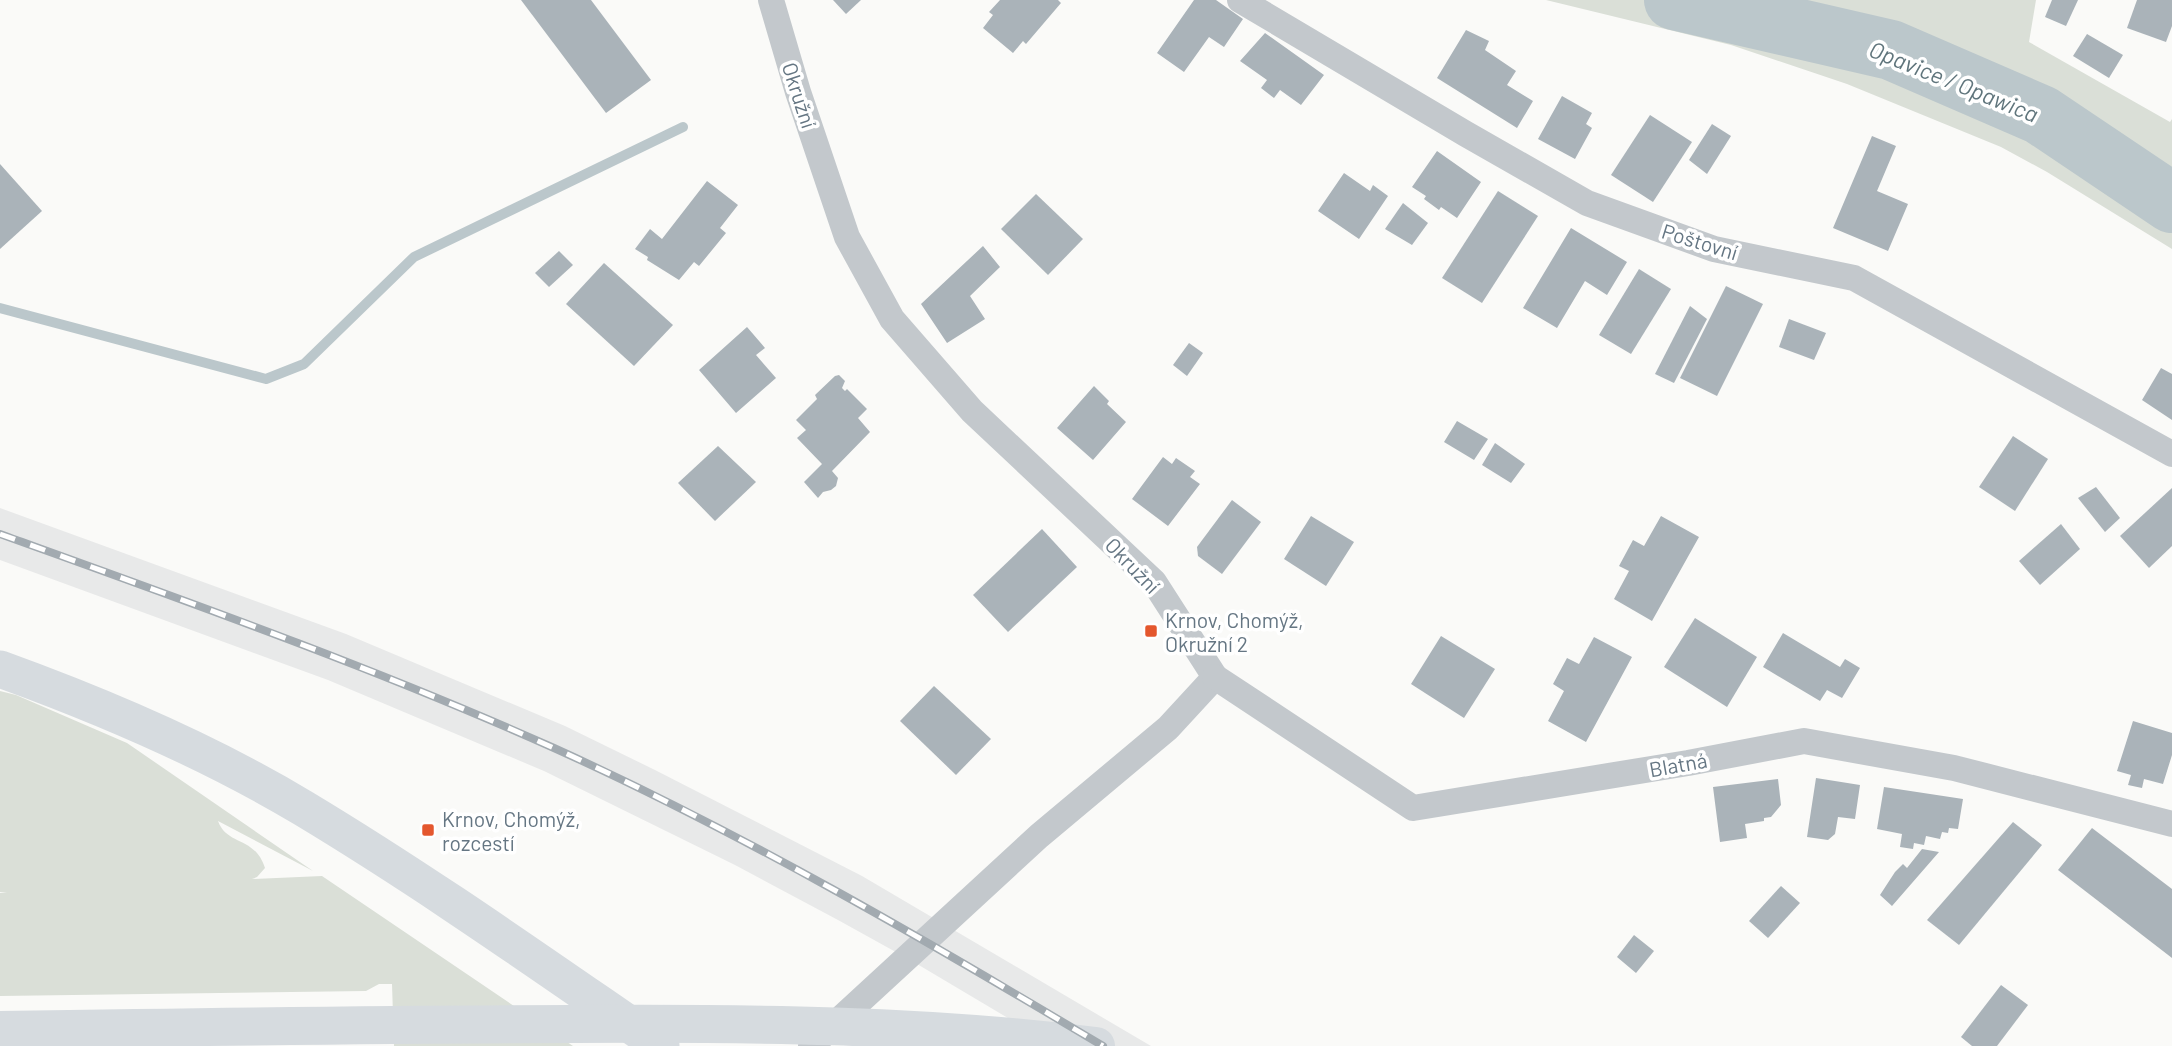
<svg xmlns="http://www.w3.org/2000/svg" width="2172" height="1046" font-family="Barlow,sans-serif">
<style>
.built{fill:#e8e9e9}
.green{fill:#dadfd7}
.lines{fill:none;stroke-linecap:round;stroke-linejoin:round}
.stream{stroke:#bbc7cb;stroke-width:10}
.river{stroke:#bbc7cb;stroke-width:60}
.building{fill:#aab3b9}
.minor{stroke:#c3c8cc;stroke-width:26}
.secondary{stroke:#d6dbdf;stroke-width:37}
.primary{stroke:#d6dbdf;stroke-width:38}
.rail-casing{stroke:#a2aab0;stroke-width:8}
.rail{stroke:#fff;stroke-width:5;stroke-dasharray:16;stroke-linecap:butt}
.poi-dot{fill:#e4572e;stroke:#fff;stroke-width:2.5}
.labels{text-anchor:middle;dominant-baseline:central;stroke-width:7;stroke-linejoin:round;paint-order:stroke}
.street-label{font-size:21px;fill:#657683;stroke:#fff}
.poi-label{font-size:21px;fill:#657683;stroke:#fff;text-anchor:start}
.water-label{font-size:23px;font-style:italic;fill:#60757c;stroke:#fff}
</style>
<rect width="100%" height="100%" fill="#fafaf8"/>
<polygon class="built" points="0,508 346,634 565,726 655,770 862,876 1151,1046 1055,1046 912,961 838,920 735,865 544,771 328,680 0,560"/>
<g class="green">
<polygon points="1546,0 2036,0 2029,42 2170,122 2172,119 2172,249 2047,172 2001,147 1847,84 1731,45"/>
<path d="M0,691L16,695L127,743L313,871L218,821C227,846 255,836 265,868L257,877L252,879L322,876L573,1046H394L392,984H379L366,991L0,996V893L7,892H0Z"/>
</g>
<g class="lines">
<polyline class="stream" points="0,308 266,379 304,364 414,257 683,127"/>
<polyline class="river" points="1674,0 1891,50 2041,115 2172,203"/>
</g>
<g class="building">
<polygon points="521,0 591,0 651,80 606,113"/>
<polygon points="833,0 861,0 846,14"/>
<polygon points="1000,0 1058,0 1061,3 1026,44 1023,41 1013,53 983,28 993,15 989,12"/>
<polygon points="1194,0 1216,0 1243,19 1224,47 1209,37 1184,72 1157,53"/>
<polygon points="2052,0 2078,0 2066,26 2045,17"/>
<polygon points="2137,0 2172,0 2172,26 2166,42 2127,28"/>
<polygon points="1466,30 1489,41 1485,50 1516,71 1507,85 1533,101 1517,128 1437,78"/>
<polygon points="1265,33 1324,75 1301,105 1280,90 1274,98 1261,88 1267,80 1240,61"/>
<polygon points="2087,34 2123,55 2109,78 2073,56"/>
<polygon points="1562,96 1592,113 1586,124 1592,128 1575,159 1538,139"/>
<polygon points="1650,115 1692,142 1653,202 1611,175"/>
<polygon points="1712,124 1731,136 1707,174 1689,160"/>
<polygon points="1872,136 1896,146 1877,191 1908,204 1888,251 1833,228"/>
<polygon points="1437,151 1481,182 1457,218 1441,207 1439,210 1424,199 1426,196 1412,187"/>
<polygon points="0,164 42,211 0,249"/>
<polygon points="1344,173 1370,191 1373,185 1388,196 1359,239 1318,211"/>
<polygon points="707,181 738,205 720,228 726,233 699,266 694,262 679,280 647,260 648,257 635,249 650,229 662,239"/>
<polygon points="1498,191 1538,216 1482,303 1442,278"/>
<polygon points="1036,194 1083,239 1048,275 1001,229"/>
<polygon points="1403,203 1428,223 1412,245 1385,229"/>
<polygon points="1571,228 1627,262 1607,295 1585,281 1557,328 1523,308"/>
<polygon points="983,246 1000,267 970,296 985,319 947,343 921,304"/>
<polygon points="559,251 573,265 549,287 535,273"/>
<polygon points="604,263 673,325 634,366 566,304"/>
<polygon points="1639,269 1671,289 1631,354 1599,335"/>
<polygon points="1726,286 1763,304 1717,396 1680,378"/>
<polygon points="1690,306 1707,319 1674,383 1655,374"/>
<polygon points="1789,319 1826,333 1814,360 1779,347"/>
<polygon points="747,327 765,348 756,355 776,378 736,413 699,370"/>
<polygon points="1189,343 1203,353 1187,376 1173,365"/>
<polygon points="2161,368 2172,374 2172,420 2142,400"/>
<polygon points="839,375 845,381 842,388 845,391 847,389 867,409 858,418 870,432 832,471 838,478 836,486 831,490 823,492 818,498 804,482 822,464 797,438 806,430 796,420 817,399 815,395 835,376"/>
<polygon points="1094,386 1109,401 1107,404 1126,422 1093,460 1057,428"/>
<polygon points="1457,421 1488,439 1474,460 1444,442"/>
<polygon points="2013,436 2048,459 2015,511 1979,487"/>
<polygon points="1495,443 1525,464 1511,483 1482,465"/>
<polygon points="718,446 756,482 715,521 678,483"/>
<polygon points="1163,457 1172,464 1176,458 1195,471 1190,477 1200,484 1168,526 1132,499"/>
<polygon points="2096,487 2120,518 2105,532 2078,498"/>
<polygon points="2172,488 2172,546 2149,568 2120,536"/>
<polygon points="1232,500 1261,522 1222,574 1198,556 1197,547"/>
<polygon points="1311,516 1354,542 1326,586 1284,559"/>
<polygon points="1661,516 1699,537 1652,621 1614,599 1629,571 1619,566 1633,540 1644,546"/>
<polygon points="2061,524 2080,549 2040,585 2019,561"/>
<polygon points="1042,529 1077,567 1008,632 973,595"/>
<polygon points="1695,618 1757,657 1727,707 1664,667"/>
<polygon points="1783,633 1840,667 1845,659 1860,668 1842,698 1827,690 1820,701 1763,667"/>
<polygon points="1441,636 1495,669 1464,718 1411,684"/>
<polygon points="1594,637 1632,657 1586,742 1548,721 1564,691 1553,684 1567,658 1579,664"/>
<polygon points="934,686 991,739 956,775 900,721"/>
<polygon points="2133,721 2172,733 2172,755 2163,784 2144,779 2142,788 2128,785 2131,775 2117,771"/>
<polygon points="1816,778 1860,785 1855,819 1838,817 1835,834 1828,840 1807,837"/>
<polygon points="1778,779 1781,805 1771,817 1764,818 1764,821 1745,824 1747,838 1720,842 1713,787"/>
<polygon points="1884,787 1963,799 1958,829 1949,828 1948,833 1942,832 1940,839 1926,836 1924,845 1914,843 1913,849 1900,847 1902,834 1877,829"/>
<polygon points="2013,822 2042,845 1959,945 1927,920"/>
<polygon points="2092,828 2172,889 2172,958 2058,870"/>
<polygon points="1922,849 1939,852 1892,906 1880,895 1895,872 1903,864 1907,868"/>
<polygon points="1781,886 1800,903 1768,938 1749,921"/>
<polygon points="1634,935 1654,951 1636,973 1617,957"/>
<polygon points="2001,985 2028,1005 1997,1046 1972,1046 1961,1037"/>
</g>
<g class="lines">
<g class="minor">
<polyline points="771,0 798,92 847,237 892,319 972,411 1154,582 1215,677 1168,728 1039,836 811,1046"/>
<polyline points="1240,0 1466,134 1587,203 1714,249 1854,278 2172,454"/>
<polyline points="1215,677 1413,808 1688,763 1804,741 1954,768 2172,824"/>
</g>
<path class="secondary" d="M0,669C105,707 208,751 303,808C426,882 543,965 661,1046"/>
<path class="primary" d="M0,1030C191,1027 382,1024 573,1024C747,1023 923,1024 1096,1046"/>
<g class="rail-casing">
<path id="rail" d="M0,534C186,601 373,667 554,748C744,834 924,939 1103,1046"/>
</g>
<use href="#rail" class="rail"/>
</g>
<g class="poi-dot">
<rect x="1144" y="624" width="14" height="14" rx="3.5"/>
<rect x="421" y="823" width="14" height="14" rx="3.5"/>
</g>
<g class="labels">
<g class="street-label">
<text transform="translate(800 95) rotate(72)">Okružní</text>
<text transform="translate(1700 241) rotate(17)">Poštovní</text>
<text transform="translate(1133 565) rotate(46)">Okružní</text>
<text transform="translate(1678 764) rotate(-10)">Blatná</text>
</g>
<g class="poi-label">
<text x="1165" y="619">Krnov, Chomýž,<tspan x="1165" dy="24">Okružní 2</tspan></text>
<text x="442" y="818">Krnov, Chomýž,<tspan x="442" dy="24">rozcestí</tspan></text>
</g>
<g class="water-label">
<text transform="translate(1954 81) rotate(22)">Opavice / Opawica</text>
</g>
</g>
</svg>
